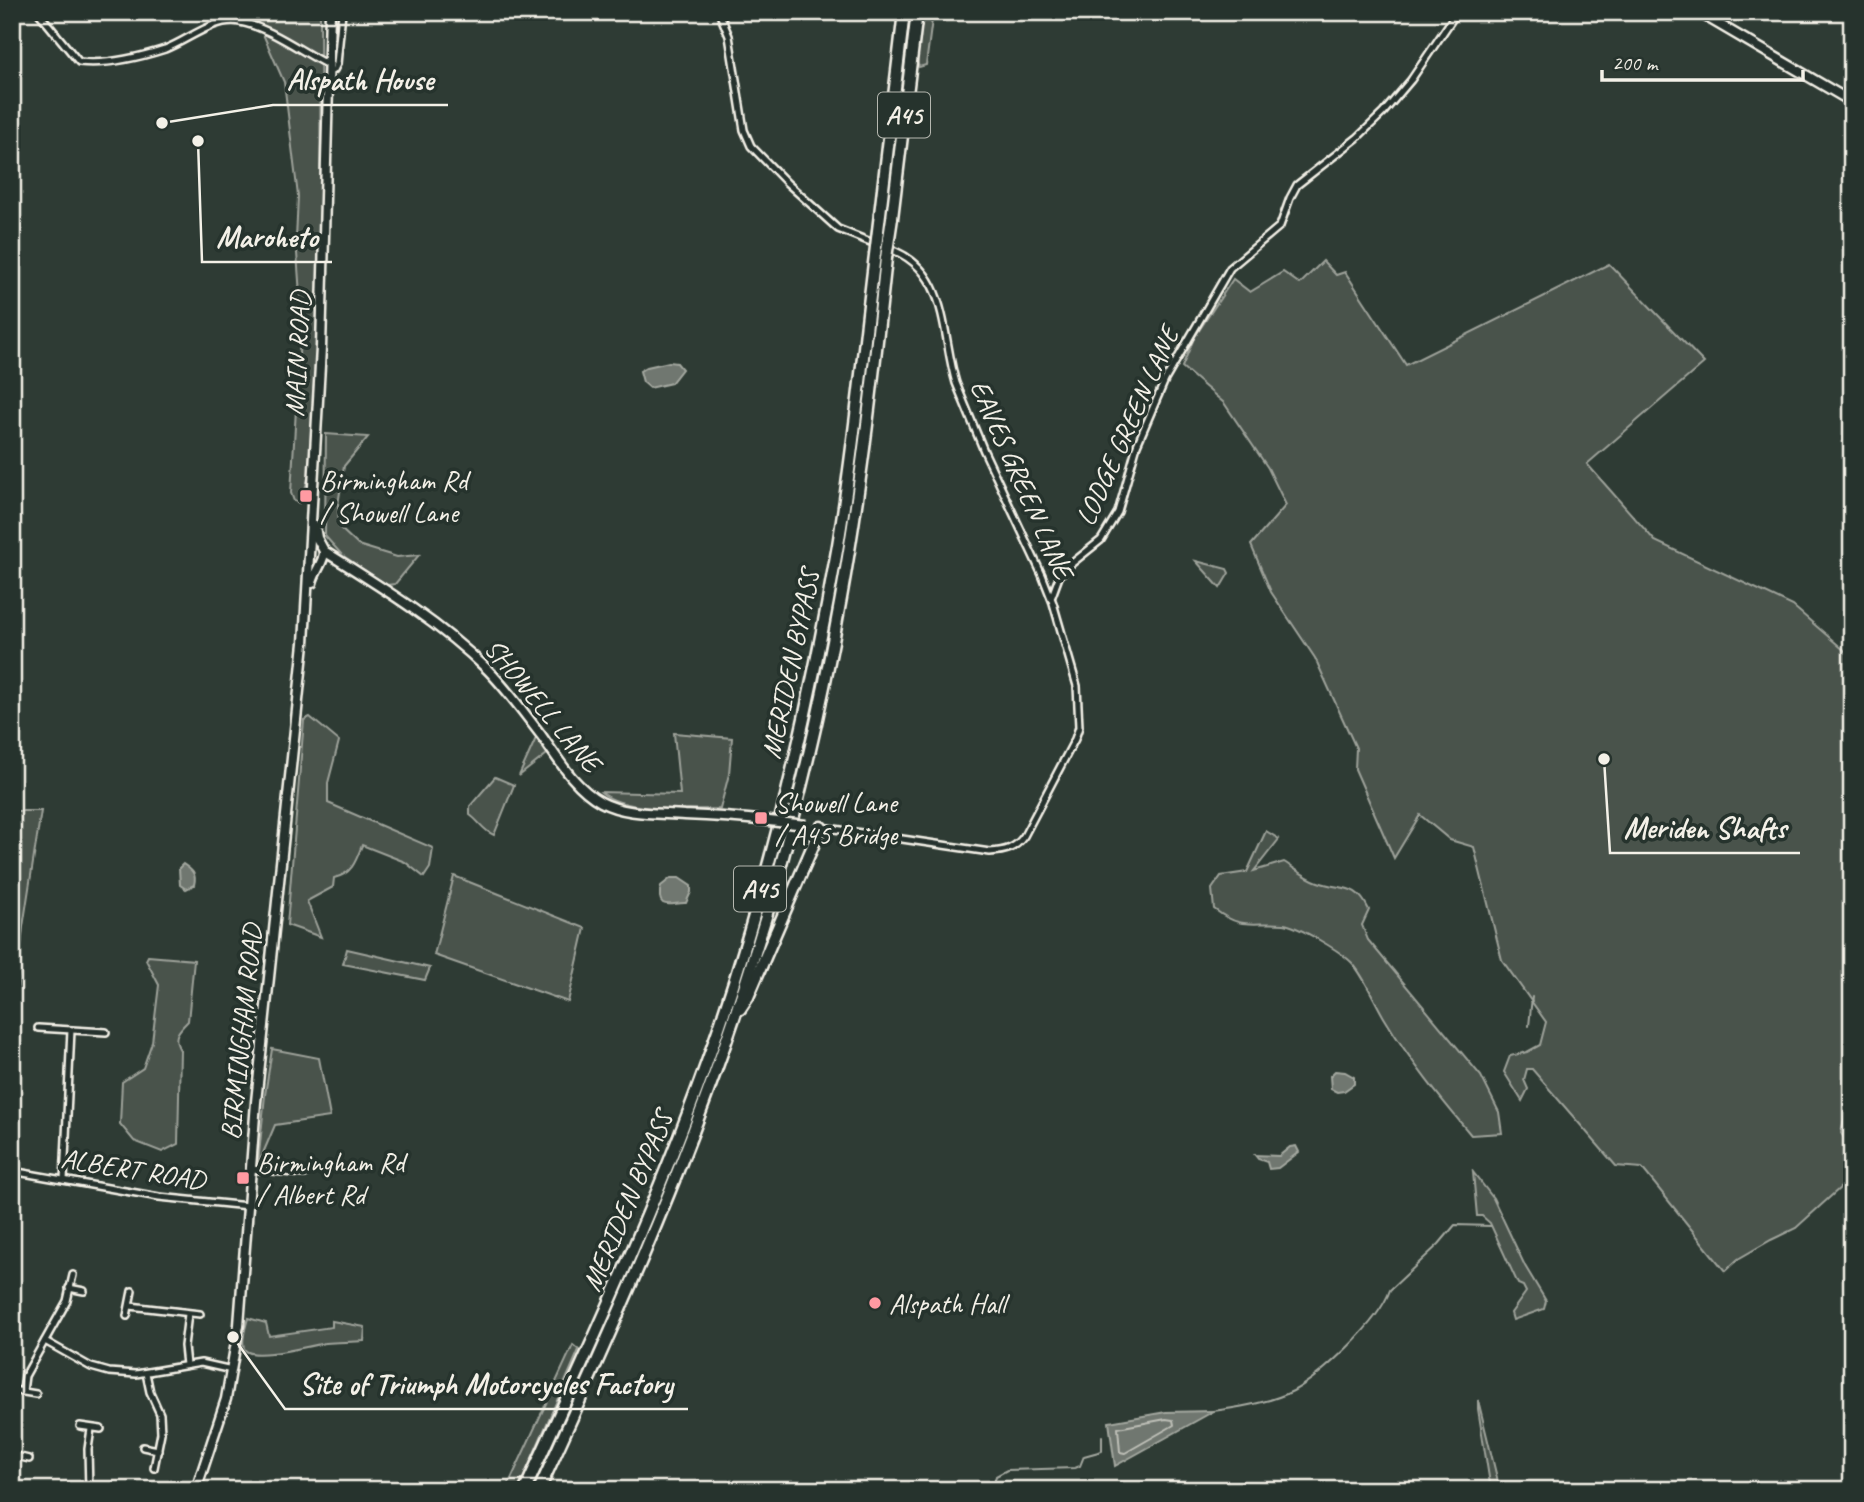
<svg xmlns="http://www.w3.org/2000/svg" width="1864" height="1502" font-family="Caveat,sans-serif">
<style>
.green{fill:#48524c;stroke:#9ea29a;stroke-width:2}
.water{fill:#6f7770;stroke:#a4a8a0;stroke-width:2}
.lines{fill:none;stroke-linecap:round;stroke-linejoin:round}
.shore{stroke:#bfc0b8;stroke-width:2}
.stream{stroke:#a4a8a0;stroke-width:2}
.street-casing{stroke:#f4f1e8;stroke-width:10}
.secondary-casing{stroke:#f4f1e8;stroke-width:13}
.highway-casing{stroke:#f4f1e8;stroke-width:15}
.street{stroke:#26332d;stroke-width:5}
.secondary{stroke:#26332d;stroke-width:8}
.highway{stroke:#26332d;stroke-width:10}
.secondary-bridge-casing{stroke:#f4f1e8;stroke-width:13;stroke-linecap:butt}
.highway-bridge-casing{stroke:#f4f1e8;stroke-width:15;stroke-linecap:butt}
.secondary-bridge{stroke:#26332d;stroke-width:8}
.highway-bridge{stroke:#26332d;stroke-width:10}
.poi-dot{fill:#ff9aa2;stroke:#26332d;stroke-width:2.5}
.labels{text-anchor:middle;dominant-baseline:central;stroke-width:7;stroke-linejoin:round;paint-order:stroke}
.shield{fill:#26332d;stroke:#b6b8b0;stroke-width:2}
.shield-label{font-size:26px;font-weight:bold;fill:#f4f1e8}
.street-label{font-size:28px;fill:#f4f1e8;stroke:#26332d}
.poi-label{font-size:28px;fill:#f4f1e8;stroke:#26332d;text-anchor:start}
.leader{fill:none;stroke:#f4f1e8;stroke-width:2.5}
.callout-dot{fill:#f4f1e8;stroke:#26332d;stroke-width:2.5}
.callout-label{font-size:30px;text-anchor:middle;font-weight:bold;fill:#f4f1e8;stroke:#26332d;stroke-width:7;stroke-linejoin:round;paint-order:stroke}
</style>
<rect width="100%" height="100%" fill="#2e3b34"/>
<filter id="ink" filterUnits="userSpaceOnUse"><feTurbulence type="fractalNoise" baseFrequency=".0143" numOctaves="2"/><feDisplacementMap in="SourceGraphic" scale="14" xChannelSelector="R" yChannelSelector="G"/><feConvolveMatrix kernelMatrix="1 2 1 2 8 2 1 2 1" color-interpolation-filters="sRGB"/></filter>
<g filter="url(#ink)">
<g class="green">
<path d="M265,12H320C321,139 321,266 314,393C312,428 316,472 299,503L294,501L291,493L299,359L300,295L296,239L298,196L284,82L256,18Z"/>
<polygon points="922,12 933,12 926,65 919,67 916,59"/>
<polygon points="1323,261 1336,275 1345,272 1406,365 1609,264 1704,363 1587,464 1655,541 1793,606 1852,657 1852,1086 1841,1133 1852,1151 1852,1177 1796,1228 1771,1240 1738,1259 1725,1271 1642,1168 1616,1166 1532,1069 1527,1069 1524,1080 1528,1089 1522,1101 1504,1072 1510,1056 1527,1052 1540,1045 1546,1022 1502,960 1474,847 1450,840 1420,815 1394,858 1355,769 1356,748 1315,658 1271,592 1251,545 1286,505 1268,468 1224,403 1182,367 1194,338 1233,279 1250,292 1283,272 1300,284"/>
<polygon points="326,434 368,437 344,466 338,505 339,527 358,545 397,557 419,555 395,584 387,585 342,555 325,536"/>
<polygon points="1196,561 1227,569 1229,573 1220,588"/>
<path d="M310,717L339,741L328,783V803L433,848L430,868L424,877L405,862L362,845C356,861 352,874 334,878L333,887L307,901L321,937L287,925L304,720Z"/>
<path d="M674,733L732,738L729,774L720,809C689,809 624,813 601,792L680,794Z"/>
<polygon points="536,738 547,754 519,776"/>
<path d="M495,777L514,785L494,835C483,831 479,821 470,815V806Z"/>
<polygon points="12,811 41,811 23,927 17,990 12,992"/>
<path d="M1266,831L1279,839L1254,871L1284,862C1294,868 1306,878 1318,882C1343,891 1356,882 1369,910L1362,925L1368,940L1481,1076L1499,1112L1502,1133L1471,1135C1440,1098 1410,1061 1385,1019C1376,1005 1361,969 1349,960C1338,950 1298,926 1284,924C1252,921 1243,931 1214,909L1212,889L1221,876L1247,872Z"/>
<polygon points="454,876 585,928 568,1002 434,955"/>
<polygon points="347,949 430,968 425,980 343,964"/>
<path d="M148,956L194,960L188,1021C178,1031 172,1037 180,1050L178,1144L162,1152L134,1141L120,1124L122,1082L143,1068L152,1042L159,985L146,960Z"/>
<polygon points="272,1049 319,1058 330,1117 275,1125 258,1165 265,1095"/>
<polygon points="1473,1172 1493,1198 1525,1266 1546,1301 1544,1309 1513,1320 1511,1313 1526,1292 1523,1286 1518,1284 1490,1223 1482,1216 1477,1216"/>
<path d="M248,1318L266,1323L269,1336L332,1327V1321L365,1327L364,1341C352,1342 338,1342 326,1343C311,1345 254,1361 245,1350C240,1343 246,1326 248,1318Z"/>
<polygon points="573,1345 579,1350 518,1490 506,1490"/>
<polygon points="1478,1400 1500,1490 1491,1490 1478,1409"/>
</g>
<g class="water">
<polygon points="669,362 677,363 682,369 671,383 650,388 643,382 640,371 647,367"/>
<path d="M183,864C192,870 197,874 194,885L186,889L180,885L179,868Z"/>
<path d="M671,878H679L691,886V892L686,903C673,902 655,913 661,886Z"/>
<polygon points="1335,1071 1345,1072 1354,1077 1354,1084 1344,1091 1337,1092 1331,1089 1330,1076"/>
<polygon points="1296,1146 1299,1152 1278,1168 1269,1169 1267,1162 1258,1159 1255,1155 1279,1156 1290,1147"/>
<polygon points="1214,1411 1115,1466 1109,1422 1166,1412"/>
</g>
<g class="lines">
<polygon class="shore" points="1166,1419 1173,1420 1174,1425 1125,1453 1120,1452 1118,1428"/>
<g class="stream">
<polyline points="1529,1026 1532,997"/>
<path d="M1214,1411C1239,1407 1269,1403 1293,1391C1322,1375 1379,1322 1390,1290L1439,1244L1455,1225L1491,1226"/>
<polyline points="992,1490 996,1476 1007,1470 1075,1468 1080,1466 1084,1456 1102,1451 1102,1436"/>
</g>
<g class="street-casing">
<g id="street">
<path d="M38,12L79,62C105,65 140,57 165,49C189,40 214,17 240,22C269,27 302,52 328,65"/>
<polyline points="238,12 243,22"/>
<polyline points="719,12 729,36 744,130 751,146 787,183 838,229 878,245"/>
<polyline points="328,72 334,70 337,64 342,12"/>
<polyline points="1052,596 1059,577 1066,568 1101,540 1118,512 1137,445 1165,380 1230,268 1280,226 1290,198 1297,185 1357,138 1383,113 1411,80 1457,12"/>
<path d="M821,827L990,852C1005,851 1015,849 1024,836L1075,739L1079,727L1077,686L1053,603L1042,575L984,451L956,383C941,333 949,268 887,248"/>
<polyline points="38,1028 106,1032"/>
<polyline points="251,1169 305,1174"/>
<polyline points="12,1171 159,1197 248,1206"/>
<polyline points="64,1180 71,1030"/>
<polyline points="69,1288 84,1291"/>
<polyline points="130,1306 200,1314"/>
<polyline points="127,1316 132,1291"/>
<polyline points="45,1341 91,1367 109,1372 136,1374 201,1363 232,1370"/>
<polyline points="186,1365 184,1346 188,1314"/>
<polyline points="146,1373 150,1392 160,1414 161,1433 154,1468"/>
<polyline points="12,1390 36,1394"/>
<polyline points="23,1391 25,1376 67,1301 73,1275"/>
<polyline points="80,1426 101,1429"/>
<polyline points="143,1447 158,1450"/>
<polyline points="12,1455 29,1459"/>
<polyline points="89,1490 88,1449 91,1429"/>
</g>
</g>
<g class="secondary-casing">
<g id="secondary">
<polyline points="1698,12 1852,102"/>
<path d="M315,526L317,538L324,551C380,586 439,622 487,669C507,689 524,713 541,735C558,759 574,787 601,802C625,815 657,813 684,815C712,816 741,818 769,821"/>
<path d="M312,583C314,572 325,561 324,551"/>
<polyline points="196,1490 226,1399 239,1325 256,1102 304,643 321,348 330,12"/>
</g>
</g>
<g class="highway-casing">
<g id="highway">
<polyline points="880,214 904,12"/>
<polyline points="892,218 917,12"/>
<polyline points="740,1009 748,997 821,827"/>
<path d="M525,1490C592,1342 661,1195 714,1042C770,881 809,712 838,545C854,449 863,351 875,255"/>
<path d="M539,1490C610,1335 680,1179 734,1018C780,881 816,740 841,598C861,486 874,372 886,258"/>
</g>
</g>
<use href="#street" class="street"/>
<use href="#secondary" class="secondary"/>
<use href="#highway" class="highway"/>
<g class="secondary-bridge-casing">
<polyline id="secondary-bridge" points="769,821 806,825"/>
</g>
<g class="highway-bridge-casing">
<g id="highway-bridge">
<polyline points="875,255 880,214"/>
<polyline points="886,258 892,218"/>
</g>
</g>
<use href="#secondary-bridge" class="secondary-bridge"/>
<use href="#highway-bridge" class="highway-bridge"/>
</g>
</g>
<g class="poi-dot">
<rect x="299" y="489" width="14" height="14" rx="3.5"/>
<rect x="754" y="811" width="14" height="14" rx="3.5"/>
<rect x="236" y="1171" width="14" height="14" rx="3.5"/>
<circle cx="875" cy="1303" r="7"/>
</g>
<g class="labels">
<g class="shield">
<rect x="878" y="92.5" width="52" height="45" rx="5"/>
<rect x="734" y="866.5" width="52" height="45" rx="5"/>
</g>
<g class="shield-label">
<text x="904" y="115">A45</text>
<text x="760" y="889">A45</text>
</g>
<g class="street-label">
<text transform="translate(297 354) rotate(-87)">MAIN ROAD</text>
<text transform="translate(1127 426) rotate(-66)">LODGE GREEN LANE</text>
<text transform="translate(1022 479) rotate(66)">EAVES GREEN LANE</text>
<text transform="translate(790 664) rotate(-78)">MERIDEN BYPASS</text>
<text transform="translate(543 705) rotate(50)">SHOWELL LANE</text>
<text transform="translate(241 1032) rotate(-84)">BIRMINGHAM ROAD</text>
<text transform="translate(133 1169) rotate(9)">ALBERT ROAD</text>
<text transform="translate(627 1201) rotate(-67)">MERIDEN BYPASS</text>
</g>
<g class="poi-label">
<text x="320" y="480">Birmingham Rd<tspan x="320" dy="32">/ Showell Lane</tspan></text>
<text x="775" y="802">Showell Lane<tspan x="775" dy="32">/ A45 Bridge</tspan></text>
<text x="257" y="1162">Birmingham Rd<tspan x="257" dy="32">/ Albert Rd</tspan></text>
<text x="889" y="1303">Alspath Hall</text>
</g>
</g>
<path class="leader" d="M162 123L273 105H448M198 141L202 262H332M1604 759L1610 853H1800M233 1337L285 1409H688"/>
<g class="callout-dot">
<circle cx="162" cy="123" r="7"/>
<circle cx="198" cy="141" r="7"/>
<circle cx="1604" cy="759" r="7"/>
<circle cx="233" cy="1337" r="7"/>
</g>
<g class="callout-label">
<text x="360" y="90">Alspath House</text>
<text x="267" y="247">Maroheto</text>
<text x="1705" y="838">Meriden Shafts</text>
<text x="486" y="1394">Site of Triumph Motorcycles Factory</text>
</g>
<rect width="1864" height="1502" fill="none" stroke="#26332d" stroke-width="42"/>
<rect x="21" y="21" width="1822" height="1460" fill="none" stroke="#f4f1e8" stroke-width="2.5" filter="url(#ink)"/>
<path d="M1602 70v10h201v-10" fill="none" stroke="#f4f1e8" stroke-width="3.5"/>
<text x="1612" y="70" font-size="21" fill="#f4f1e8" stroke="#26332d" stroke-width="5" paint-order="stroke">200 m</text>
</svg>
